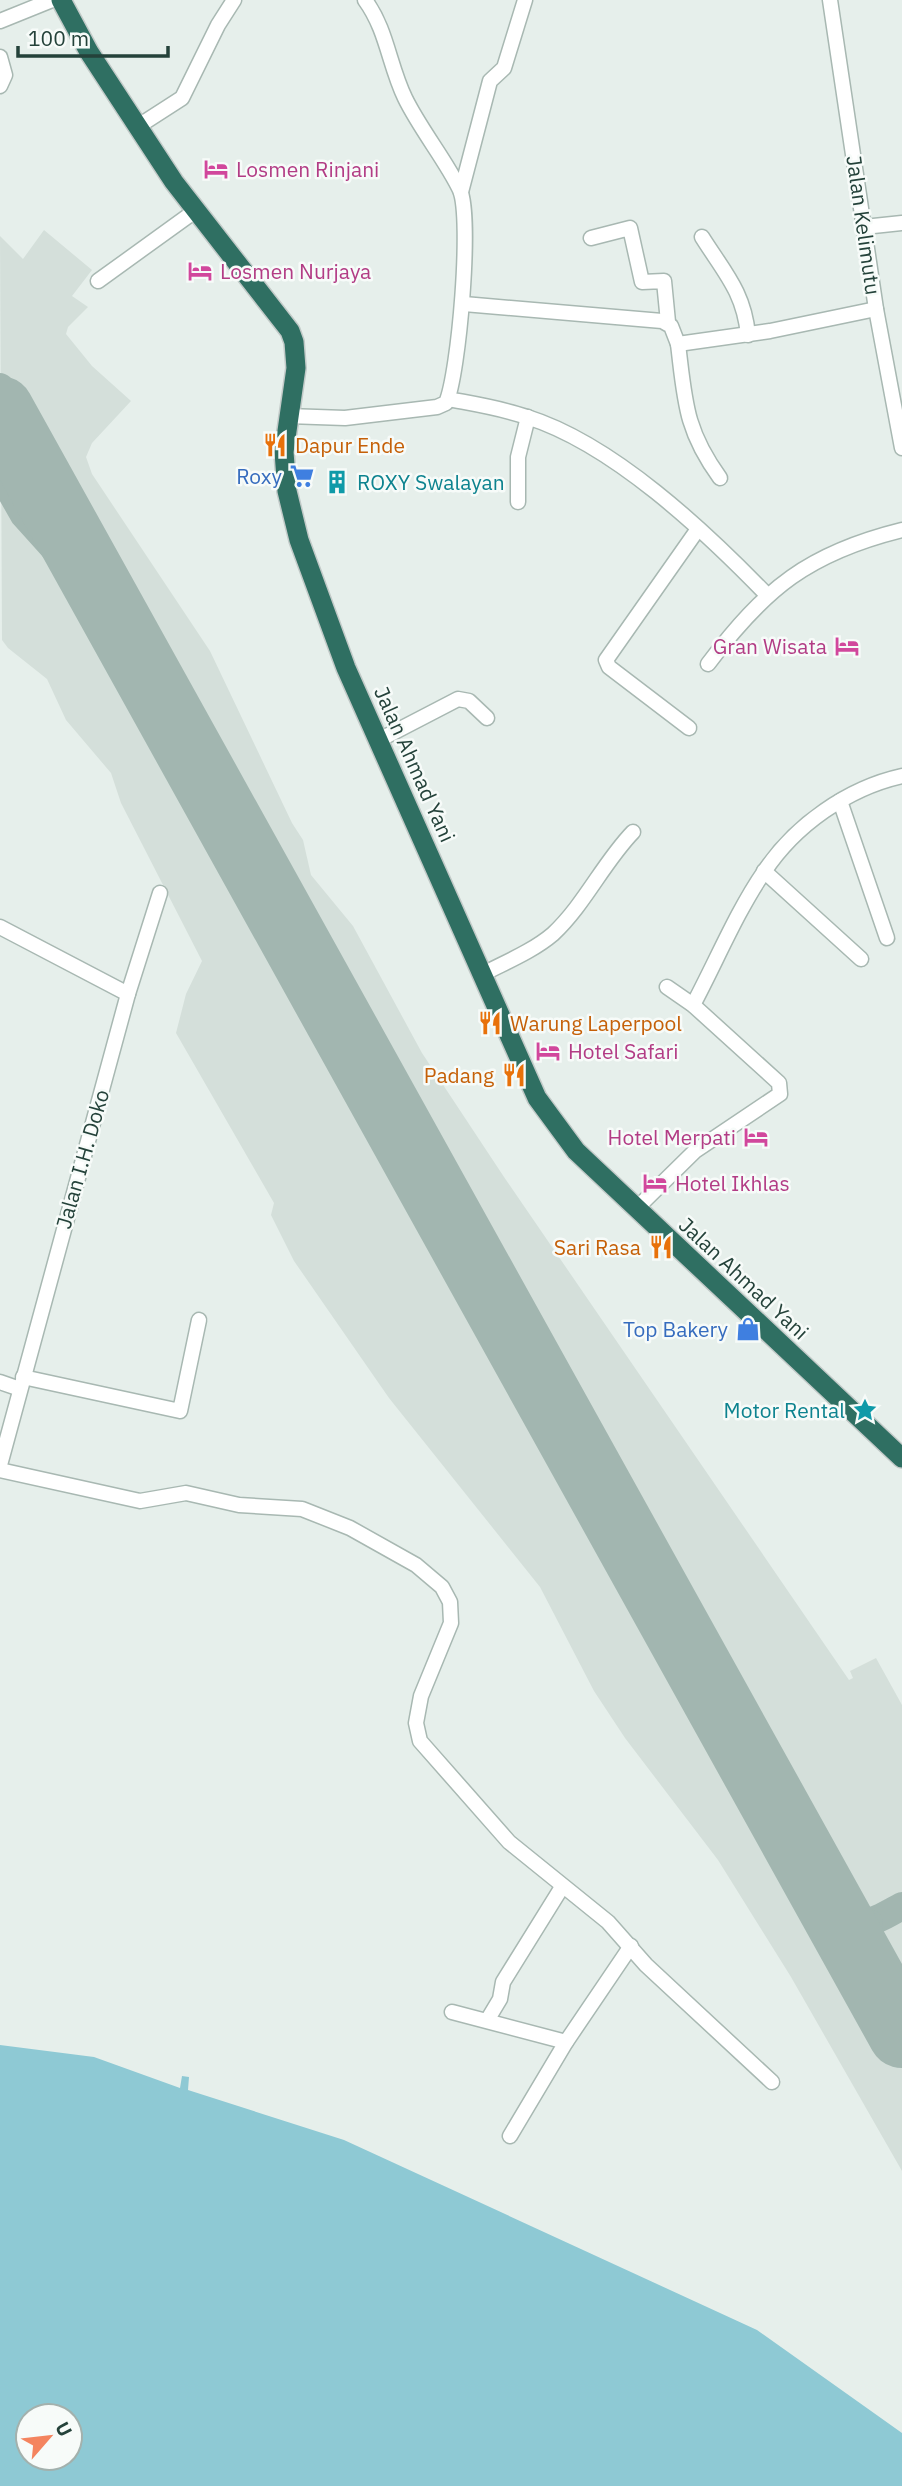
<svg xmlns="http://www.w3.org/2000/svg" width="902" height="2486" font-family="'IBM Plex Sans',sans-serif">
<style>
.built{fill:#d4dfda}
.water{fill:#8ec9d4;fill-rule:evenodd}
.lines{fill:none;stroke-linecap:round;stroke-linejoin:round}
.taxiway{stroke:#a2b6b0;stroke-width:28}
.runway{stroke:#a2b6b0;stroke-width:68}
.minor-casing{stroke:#a8b8b2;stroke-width:17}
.highway-casing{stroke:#c2cac8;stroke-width:22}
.minor{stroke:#fff;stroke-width:14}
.highway{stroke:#2f6f62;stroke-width:19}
.labels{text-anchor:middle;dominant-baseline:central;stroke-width:5;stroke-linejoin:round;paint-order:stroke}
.hotel-label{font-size:21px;fill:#b23c85;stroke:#f7fbf9;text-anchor:start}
.street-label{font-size:21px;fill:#24423a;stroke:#f7fbf9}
.food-label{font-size:21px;fill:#c56008;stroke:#f7fbf9;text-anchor:start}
.shop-label{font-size:21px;fill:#366cbe;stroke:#f7fbf9;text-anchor:end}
.culture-label{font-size:21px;fill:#0d838f;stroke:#f7fbf9;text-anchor:start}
</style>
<rect width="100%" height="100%" fill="#e6efeb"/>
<polygon class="built" points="44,230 92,270 72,296 88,307 68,327 66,334 92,366 131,401 92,443 86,457 92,474 210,651 292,823 303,840 311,875 353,926 422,1053 504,1177 849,1680 853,1678 850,1671 876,1658 902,1705 902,2171 791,1977 718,1860 625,1738 594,1691 540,1587 389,1398 294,1261 271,1215 274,1203 176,1033 186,994 202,961 121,803 111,773 66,720 47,679 8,648 2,640 0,236 23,259"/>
<path class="water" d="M0,2045L94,2057L180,2088L182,2076L189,2077L188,2090L344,2140L757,2330L902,2433V2486H0ZM70,2416V2458H28V2416Z"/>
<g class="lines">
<g class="taxiway">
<polyline points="0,387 5,398 3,415"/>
<polyline points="0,473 24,515 114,615"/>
<path d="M834,1911C855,1936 878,1919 902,1906"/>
<polyline points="857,1954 857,1938 869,1923"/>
</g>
<polyline class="runway" points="0,410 902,2034"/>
<g class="minor-casing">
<g id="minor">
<polyline points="830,0 876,309 902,448"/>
<polyline points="0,21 52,0"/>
<polyline points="0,57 5,75 0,86"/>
<polyline points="137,127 182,98 218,25 234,0"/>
<polyline points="461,192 490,81 504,68 525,0"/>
<polyline points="864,227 902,223"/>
<path d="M702,237C724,272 744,292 748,335"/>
<polyline points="591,238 630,228 642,282 664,281 668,322"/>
<polyline points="98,281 195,211"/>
<polyline points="464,304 662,321 671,326 678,344 770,331 876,309"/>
<path d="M678,344C685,401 685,430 720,478"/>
<path d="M448,399C474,404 501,408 527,417C613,444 705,531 767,595"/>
<path d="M288,416L345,418L437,407L446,403C459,373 472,219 460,190C447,162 420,129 405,98C389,65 387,30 365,0"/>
<polyline points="518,502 518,457 528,417"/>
<path d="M708,664C765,588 809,553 902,530"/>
<polyline points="689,728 609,667 606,660 698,529"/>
<polyline points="379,740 458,699 469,701 487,718"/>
<polyline points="840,801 887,938"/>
<polyline points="764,871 861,959"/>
<polyline points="0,927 128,994 0,1465"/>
<path d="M483,974C506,962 533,951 553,934C585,904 603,863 633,832"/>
<polyline points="128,994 160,893"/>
<path d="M693,1005C716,962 737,911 764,872C795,825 848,788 902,776"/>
<polyline points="637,1208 695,1151 780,1094 779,1083 693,1005 667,987"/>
<polyline points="23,1377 180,1411 199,1320"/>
<polyline points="0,1382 20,1389"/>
<polyline points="0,1470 140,1501 186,1493 239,1505 302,1509 350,1528 416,1565 442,1587 450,1602 451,1623 421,1696 416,1723 420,1741 509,1842 608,1922 646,1965 772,2082"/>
<polyline points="452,2012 566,2042"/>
<polyline points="488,2019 500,1999 503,1982 562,1887"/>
<polyline points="510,2136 566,2042 631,1946"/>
</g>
</g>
<g class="highway-casing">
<polyline id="highway" points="61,0 89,52 174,182 290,331 294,342 296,368 284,452 287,491 299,540 346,668 537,1098 576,1151 902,1458"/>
</g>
<use href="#minor" class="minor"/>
<use href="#highway" class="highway"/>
</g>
<defs>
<g id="hotel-bare" transform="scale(1.89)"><path d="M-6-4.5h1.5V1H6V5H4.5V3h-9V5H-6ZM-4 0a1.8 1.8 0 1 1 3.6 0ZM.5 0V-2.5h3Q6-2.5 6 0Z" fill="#d1479c" stroke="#f7fbf9" stroke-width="2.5" paint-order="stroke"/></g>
<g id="restaurant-bare" transform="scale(1.89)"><path d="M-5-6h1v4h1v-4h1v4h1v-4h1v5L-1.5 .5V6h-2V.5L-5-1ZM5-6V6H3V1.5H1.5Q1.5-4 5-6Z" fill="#e8710a" stroke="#f7fbf9" stroke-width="2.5" paint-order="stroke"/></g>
<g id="supermarket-bare" transform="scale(1.89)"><path d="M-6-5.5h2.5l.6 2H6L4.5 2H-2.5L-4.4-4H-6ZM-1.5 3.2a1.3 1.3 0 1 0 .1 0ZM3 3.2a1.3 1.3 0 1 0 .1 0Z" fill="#3f7fe0" stroke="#f7fbf9" stroke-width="2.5" paint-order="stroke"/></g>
<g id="building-bare" transform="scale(1.89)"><path d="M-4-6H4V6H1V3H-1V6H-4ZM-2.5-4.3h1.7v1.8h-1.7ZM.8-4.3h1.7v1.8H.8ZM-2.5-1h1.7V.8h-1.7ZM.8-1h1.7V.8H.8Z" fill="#0f9aa8" stroke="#f7fbf9" stroke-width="2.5" paint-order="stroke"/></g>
<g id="shop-bare" transform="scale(1.89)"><path d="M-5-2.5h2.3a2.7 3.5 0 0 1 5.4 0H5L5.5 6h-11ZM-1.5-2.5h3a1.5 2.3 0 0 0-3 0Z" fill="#3f7fe0" stroke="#f7fbf9" stroke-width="2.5" paint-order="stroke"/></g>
<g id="sight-bare" transform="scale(1.89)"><path d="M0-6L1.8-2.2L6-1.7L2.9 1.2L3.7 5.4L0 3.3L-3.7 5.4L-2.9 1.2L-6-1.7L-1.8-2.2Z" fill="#0f9aa8" stroke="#f7fbf9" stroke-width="2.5" paint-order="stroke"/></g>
</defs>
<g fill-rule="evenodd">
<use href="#hotel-bare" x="216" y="169"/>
<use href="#hotel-bare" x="200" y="271"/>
<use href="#restaurant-bare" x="275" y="445"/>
<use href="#supermarket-bare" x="302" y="476"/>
<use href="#building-bare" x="337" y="482"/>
<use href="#hotel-bare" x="847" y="646"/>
<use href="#restaurant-bare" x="490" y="1023"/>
<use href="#hotel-bare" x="548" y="1051"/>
<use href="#restaurant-bare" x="514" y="1075"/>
<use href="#hotel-bare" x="756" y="1137"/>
<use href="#hotel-bare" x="655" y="1183"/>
<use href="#restaurant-bare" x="661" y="1247"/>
<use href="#shop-bare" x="748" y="1329"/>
<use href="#sight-bare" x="865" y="1410"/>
</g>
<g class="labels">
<g class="hotel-label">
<text x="236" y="169">Losmen Rinjani</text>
<text x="220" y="271">Losmen Nurjaya</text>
<text x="827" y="646" text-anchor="end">Gran Wisata</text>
<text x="568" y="1051">Hotel Safari</text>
<text x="736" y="1137" text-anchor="end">Hotel Merpati</text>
<text x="675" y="1183">Hotel Ikhlas</text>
</g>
<g class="street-label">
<text transform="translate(864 225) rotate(82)">Jalan Kelimutu</text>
<text transform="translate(415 764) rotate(66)">Jalan Ahmad Yani</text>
<text transform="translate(82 1159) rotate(-74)">Jalan I.H. Doko</text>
<text transform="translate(744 1278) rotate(43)">Jalan Ahmad Yani</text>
</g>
<g class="food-label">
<text x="295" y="445">Dapur Ende</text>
<text x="510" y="1023">Warung Laperpool</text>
<text x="494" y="1075" text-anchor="end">Padang</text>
<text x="641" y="1247" text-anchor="end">Sari Rasa</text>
</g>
<g class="shop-label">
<text x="282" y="476">Roxy</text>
<text x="728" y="1329">Top Bakery</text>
</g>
<g class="culture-label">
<text x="357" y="482">ROXY Swalayan</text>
<text x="845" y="1410" text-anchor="end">Motor Rental</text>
</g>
</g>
<g transform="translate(49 2437) rotate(62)"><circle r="33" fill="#f7fbf9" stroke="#a3b1ad" stroke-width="2"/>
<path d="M0-5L12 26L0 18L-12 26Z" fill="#f4845f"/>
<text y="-10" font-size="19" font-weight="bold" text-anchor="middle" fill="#24423a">U</text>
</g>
<path d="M18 46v10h150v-10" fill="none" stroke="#24423a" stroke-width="3.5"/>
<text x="28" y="46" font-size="21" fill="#24423a" stroke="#f7fbf9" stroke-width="5" paint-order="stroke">100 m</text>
</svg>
